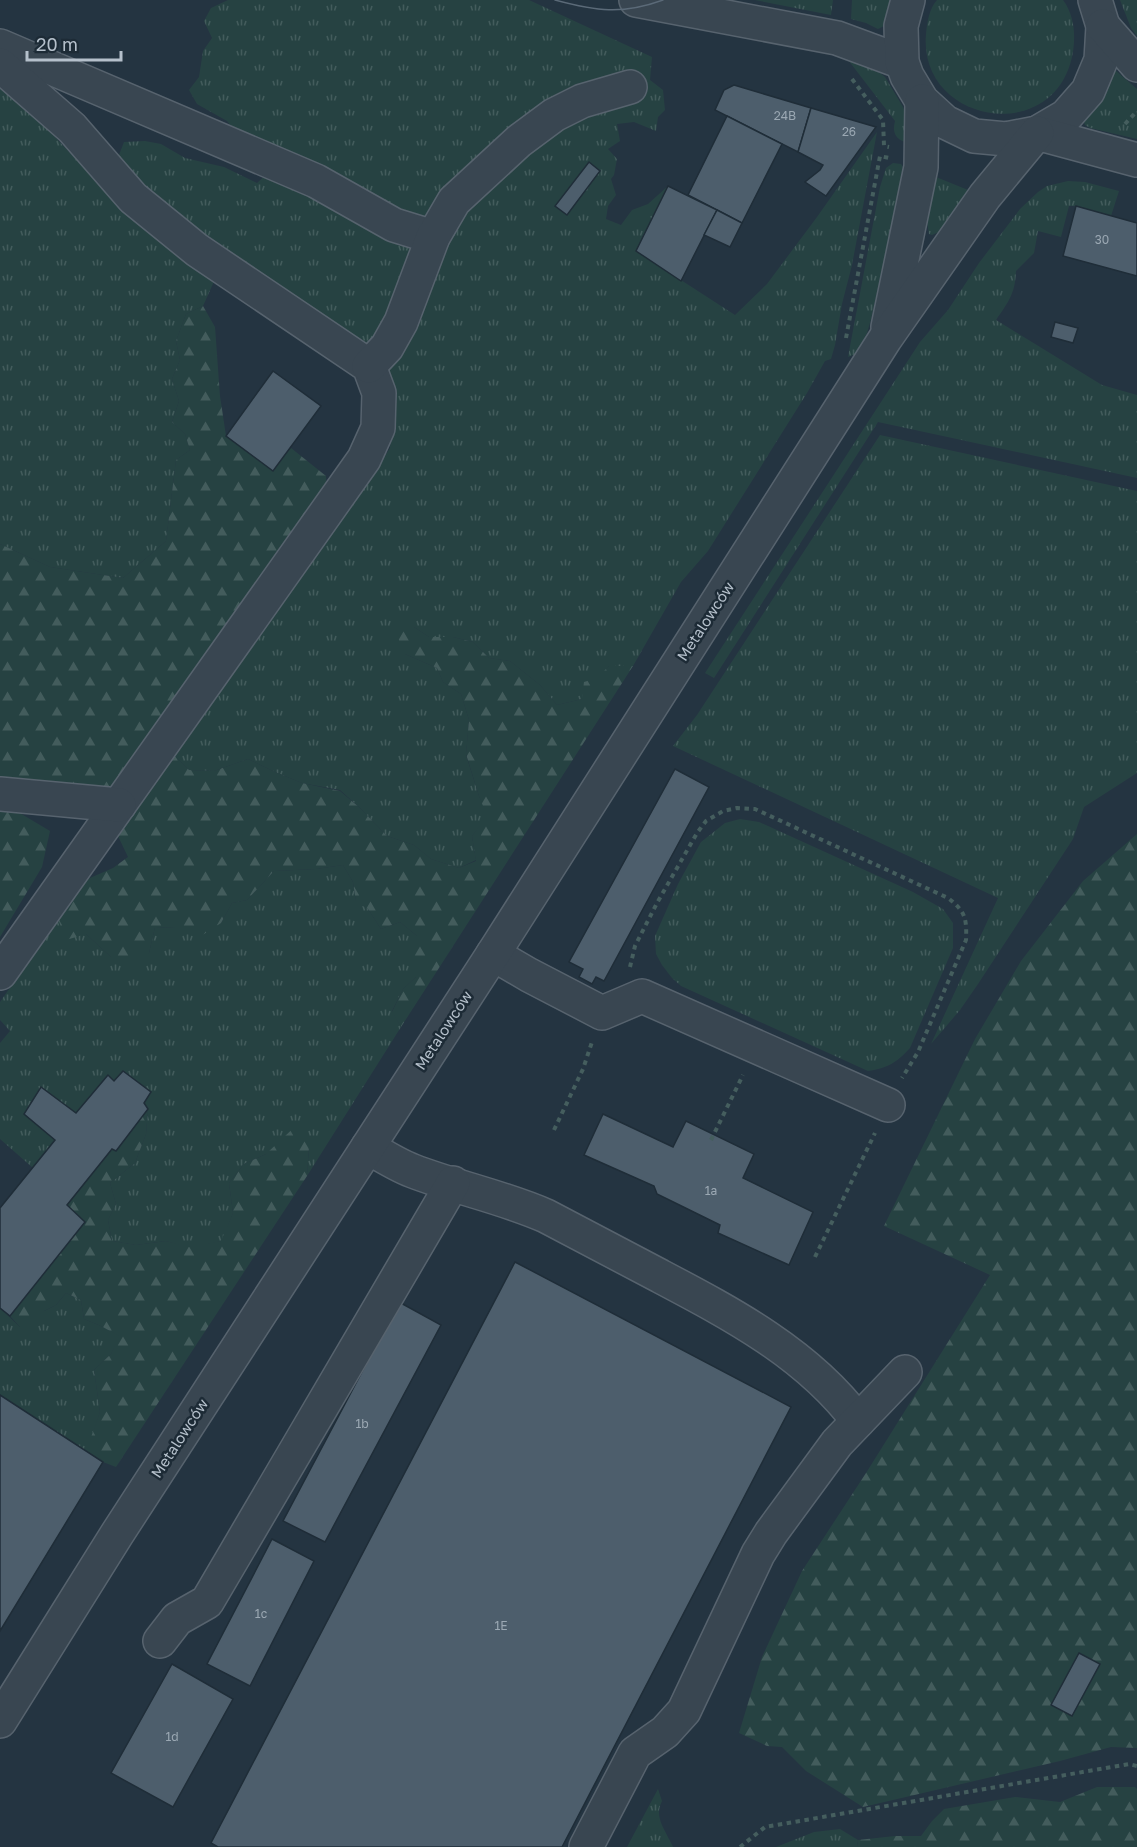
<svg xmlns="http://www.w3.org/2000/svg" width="1137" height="1847" font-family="'Golos Text',sans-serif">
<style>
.grass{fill:url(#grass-tufts)}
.forest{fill:url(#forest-firs)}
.building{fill:#4d5e6c;stroke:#1f2d38;stroke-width:1.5}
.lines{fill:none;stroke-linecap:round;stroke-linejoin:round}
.minor-casing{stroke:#57636e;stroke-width:36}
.path{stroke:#455e5e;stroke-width:4;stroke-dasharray:4.5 4.5;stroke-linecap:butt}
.minor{stroke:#394651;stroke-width:33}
.tram{stroke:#5b6a78;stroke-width:1.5}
.labels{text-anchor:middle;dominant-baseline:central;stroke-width:5;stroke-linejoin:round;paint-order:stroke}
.number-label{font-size:12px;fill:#9ba8b3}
.street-label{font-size:15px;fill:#b5c0cb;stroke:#1d2b36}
</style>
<defs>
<pattern id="grass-tufts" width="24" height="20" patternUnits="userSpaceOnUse" patternTransform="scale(1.5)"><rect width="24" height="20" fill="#264242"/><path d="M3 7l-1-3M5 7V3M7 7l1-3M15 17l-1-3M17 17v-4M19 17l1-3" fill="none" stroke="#435c5c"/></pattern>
<pattern id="forest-firs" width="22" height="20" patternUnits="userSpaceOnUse" patternTransform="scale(1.5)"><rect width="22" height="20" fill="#264242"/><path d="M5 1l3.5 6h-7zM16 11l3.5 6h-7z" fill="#435c5c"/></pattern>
</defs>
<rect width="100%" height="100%" fill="#243441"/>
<g class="grass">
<polygon points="228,0 529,0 652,57 650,80 663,90 665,110 658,117 656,131 634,122 617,124 620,141 608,149 617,159 614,175 611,179 616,195 608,206 606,219 621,225 632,210 648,204 668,186 636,251 735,315 767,284 817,217 877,132 852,265 842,304 835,345 831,359 825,361 807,393 708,551 681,582 633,666 609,666 582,699 557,705 540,685 510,661 489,658 473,642 453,637 429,637 414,627 405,654 437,668 443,682 461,694 469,720 466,755 479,796 488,816 472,836 476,860 459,868 431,859 414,845 387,836 360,808 340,790 302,783 275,772 248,759 214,771 189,770 173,754 372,477 390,448 393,404 218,253 143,186 119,155 124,142 145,141 161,144 185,158 224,167 257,183 269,172 227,121 197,104 189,90 199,77 203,51 212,38 204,21 211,8"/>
<polygon points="755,0 833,0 831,15"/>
<polygon points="852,0 891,0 887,12 886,25 878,29 866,23 851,19"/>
<path d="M937,0H1063C1075,16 1076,38 1072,57C1052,147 918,123 926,34C927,23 929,9 937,0Z"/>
<polygon points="1120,0 1137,0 1137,36 1131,28"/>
<path d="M842,52L870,65L885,77L903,107L908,122L907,143C895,139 892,132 895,121Z"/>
<polygon points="1115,70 1137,89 1137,139 1090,128 1085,125 1083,120 1111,71"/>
<polygon points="0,82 11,90 71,154 116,197 216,277 203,306 186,314 176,341 180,360 172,379 179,401 172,422 185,434 190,450 176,460 166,541 123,578 50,567 0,544"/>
<polygon points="893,163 901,164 903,167 888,244 871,319 867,333 856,354 848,357 880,187 886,168"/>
<polygon points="936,177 968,190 939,232 932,235 929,234 927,222"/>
<path d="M1068,181L1085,182L1119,191L1111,216L1077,206H1069L1061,237L1038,231L1034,253L1016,271C1015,294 1009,301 996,320L1102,385L1137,395V478L878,422L714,678L705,673L920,342L948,310L979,263L1020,209L1038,192L1047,186Z"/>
<polygon points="880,435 1137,491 1137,773 1084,807 1073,839 978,984 960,1010 931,1044 998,898 673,746 697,715"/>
<path d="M740,819L759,822L913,892L943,909L953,923V948L910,1048C896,1063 888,1068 868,1071L681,986L672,978L662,965L656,954L655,936L678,884L701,842L725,823Z"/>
<polygon points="343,865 353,882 356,901 368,909 381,929 400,922 417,936 416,977 403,989 392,1011 401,1027 307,1176 309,1147 266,1154 244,1164 229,1183 233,1213 222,1241 189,1248 166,1241 136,1245 112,1241 108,1220 116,1204 110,1183 135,1163 146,1134 148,1109 144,1103 150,1092 124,1071 114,1081 107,1075 76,1113 41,1088 24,1114 55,1140 33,1168 0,1139 0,1043 10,1031 0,1020 0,1002 58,919 86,934 111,957 149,953 155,927 176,928 221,923 232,903 247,900 274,871 316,869"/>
<polygon points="66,1293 81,1300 84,1319 101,1326 120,1336 111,1354 94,1370 100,1412 90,1443 103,1462 0,1395 0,1308 20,1327 44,1311 56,1305"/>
<path d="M658,1789L662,1801C653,1818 667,1832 673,1847H627Z"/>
<polygon points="840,1829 858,1840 857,1847 776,1847 814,1832"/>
</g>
<g class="forest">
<polygon points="203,306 215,327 220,396 226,436 273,470 291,448 326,476 327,511 122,787 71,790 0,784 0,544 50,567 123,578 166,541 176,460 190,450 185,434 172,422 179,401 172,379 180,360 176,341 186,314"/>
<polygon points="414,627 429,637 453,637 473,642 489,658 510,661 540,685 557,705 582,699 584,682 597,678 609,666 633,666 401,1027 392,1012 403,989 416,977 405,959 417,936 400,922 381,929 368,909 356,902 353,882 343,865 316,869 274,871 247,900 232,903 221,923 198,938 176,928 155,927 149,953 130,964 111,957 86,934 66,940 58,919 83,881 113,868 128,857 117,834 173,754 189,770 214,771 248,759 275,772 302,783 340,791 360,808 387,836 414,845 431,859 459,868 476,861 472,836 487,816 479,796 466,754 469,720 461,694 443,682 437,668 405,654 395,631"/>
<polygon points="0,805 8,806 50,831 42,867 0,937"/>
<polygon points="1137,834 1137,1748 1111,1747 1060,1761 863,1807 806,1771 782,1747 767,1746 739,1733 762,1657 802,1571 866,1473 990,1275 884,1226 975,1039 1021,961 1083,881"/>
<polygon points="148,1109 146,1134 135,1163 110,1183 116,1204 108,1220 112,1241 136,1245 166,1241 189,1247 221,1241 233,1213 229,1183 244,1164 266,1154 301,1121 309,1147 307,1176 116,1467 103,1462 89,1443 100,1412 94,1370 111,1354 119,1336 101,1326 84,1319 81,1300 66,1293 56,1305 44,1311 36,1327 20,1327 10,1316 84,1222 67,1205 112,1149 116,1151"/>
<polygon points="1097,1787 1135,1787 1137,1789 1137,1847 857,1847 858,1840 895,1836 921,1836 932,1821 944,1809 1015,1797 1060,1802"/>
</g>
<g class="building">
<polygon points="734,85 811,108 798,152 715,110 724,90"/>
<polygon points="811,108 876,127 826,196 805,182 820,170 823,165 798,152"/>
<polygon points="727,116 782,144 742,223 688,195"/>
<polygon points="589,162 600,171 567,215 555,206"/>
<polygon points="668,186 717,210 681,281 636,251"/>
<polygon points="1076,206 1137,223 1137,276 1063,256"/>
<polygon points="717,210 742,223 730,247 704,235"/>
<polygon points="1055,322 1078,328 1073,343 1051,337"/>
<polygon points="273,371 321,406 273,471 226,436"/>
<polygon points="675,769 709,787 604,981 596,977 592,984 579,977 583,969 569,962"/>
<polygon points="123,1071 151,1092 144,1103 148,1109 116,1151 112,1149 67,1205 85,1222 10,1316 0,1308 0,1208 55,1140 24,1114 41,1087 76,1113 108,1075 114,1081"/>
<polygon points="603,1114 673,1147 686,1121 754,1154 743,1178 813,1212 789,1265 718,1233 720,1225 657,1194 654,1186 584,1155"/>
<polygon points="515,1262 791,1407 562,1847 218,1847 211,1843"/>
<polygon points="399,1302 441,1325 325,1542 283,1521"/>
<polygon points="0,1395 103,1462 0,1631"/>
<polygon points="272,1539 314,1561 250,1686 207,1664"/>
<polygon points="1079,1653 1100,1664 1072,1716 1051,1705"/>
<polygon points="172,1664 233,1699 173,1807 111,1773"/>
</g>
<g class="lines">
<g class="minor-casing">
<g id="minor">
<polyline points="636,0 837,38 902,62"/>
<polyline points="908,0 901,26 902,62 907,76 922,101 945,122 974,136 1006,139 1037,133 1066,116 1088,91 1101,60 1103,26 1095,0"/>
<polyline points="1103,26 1137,65"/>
<polyline points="0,46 316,181 394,225 433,237"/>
<polyline points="0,65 72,128 133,198 197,250 369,366 379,393 378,428 364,459 0,973"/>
<polyline points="1037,133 1137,160"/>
<polyline points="888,327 921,167 922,101"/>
<polyline points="369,366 387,347 401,322 433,237 454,201 519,141 554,115 582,101 630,87"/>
<polyline points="0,794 119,805"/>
<polyline points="493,954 529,975 602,1013 642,996 888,1105"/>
<path d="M368,1147C383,1156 397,1165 413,1171C457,1188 503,1197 546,1216C584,1236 622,1256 660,1276C732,1314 808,1354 858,1421"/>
<polyline points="160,1641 177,1619 207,1602 453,1183"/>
<polyline points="0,1721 117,1534 493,954 885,339 985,196 1037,133"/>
<polyline points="586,1847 635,1753 665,1732 684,1711 758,1554 771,1533 837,1443 905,1372"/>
</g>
</g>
<g class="path">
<polyline points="852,79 883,120 884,146 889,147"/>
<polyline points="1125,124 1137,111"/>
<polyline points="846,338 880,156 889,158"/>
<path d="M630,967L635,946L657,903L697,833L706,821L723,811L737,808L755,809L948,898C965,911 967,918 966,940L918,1052L902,1078"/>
<polyline points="554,1130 583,1069 592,1042"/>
<polyline points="711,1140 743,1075"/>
<polyline points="815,1257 875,1133"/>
<polyline points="740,1847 765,1827 1129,1764 1137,1766"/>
</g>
<use href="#minor" class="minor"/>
<path class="tram" d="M555,0C596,11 622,15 663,0"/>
</g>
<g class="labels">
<g class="number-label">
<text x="785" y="115">24B</text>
<text x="849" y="131">26</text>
<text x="1102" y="239">30</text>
<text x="711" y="1190">1a</text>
<text x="362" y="1423">1b</text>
<text x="261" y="1613">1c</text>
<text x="501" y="1625">1E</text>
<text x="172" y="1736">1d</text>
</g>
<g class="street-label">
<text transform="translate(705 621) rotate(-57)">Metalowców</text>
<text transform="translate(443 1030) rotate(-57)">Metalowców</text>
<text transform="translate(179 1438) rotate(-57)">Metalowców</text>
</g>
</g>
<path d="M27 51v9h94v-9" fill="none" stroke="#b5c0cb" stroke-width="3"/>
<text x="36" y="51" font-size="18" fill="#b5c0cb" stroke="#1d2b36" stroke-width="4.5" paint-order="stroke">20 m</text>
</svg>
